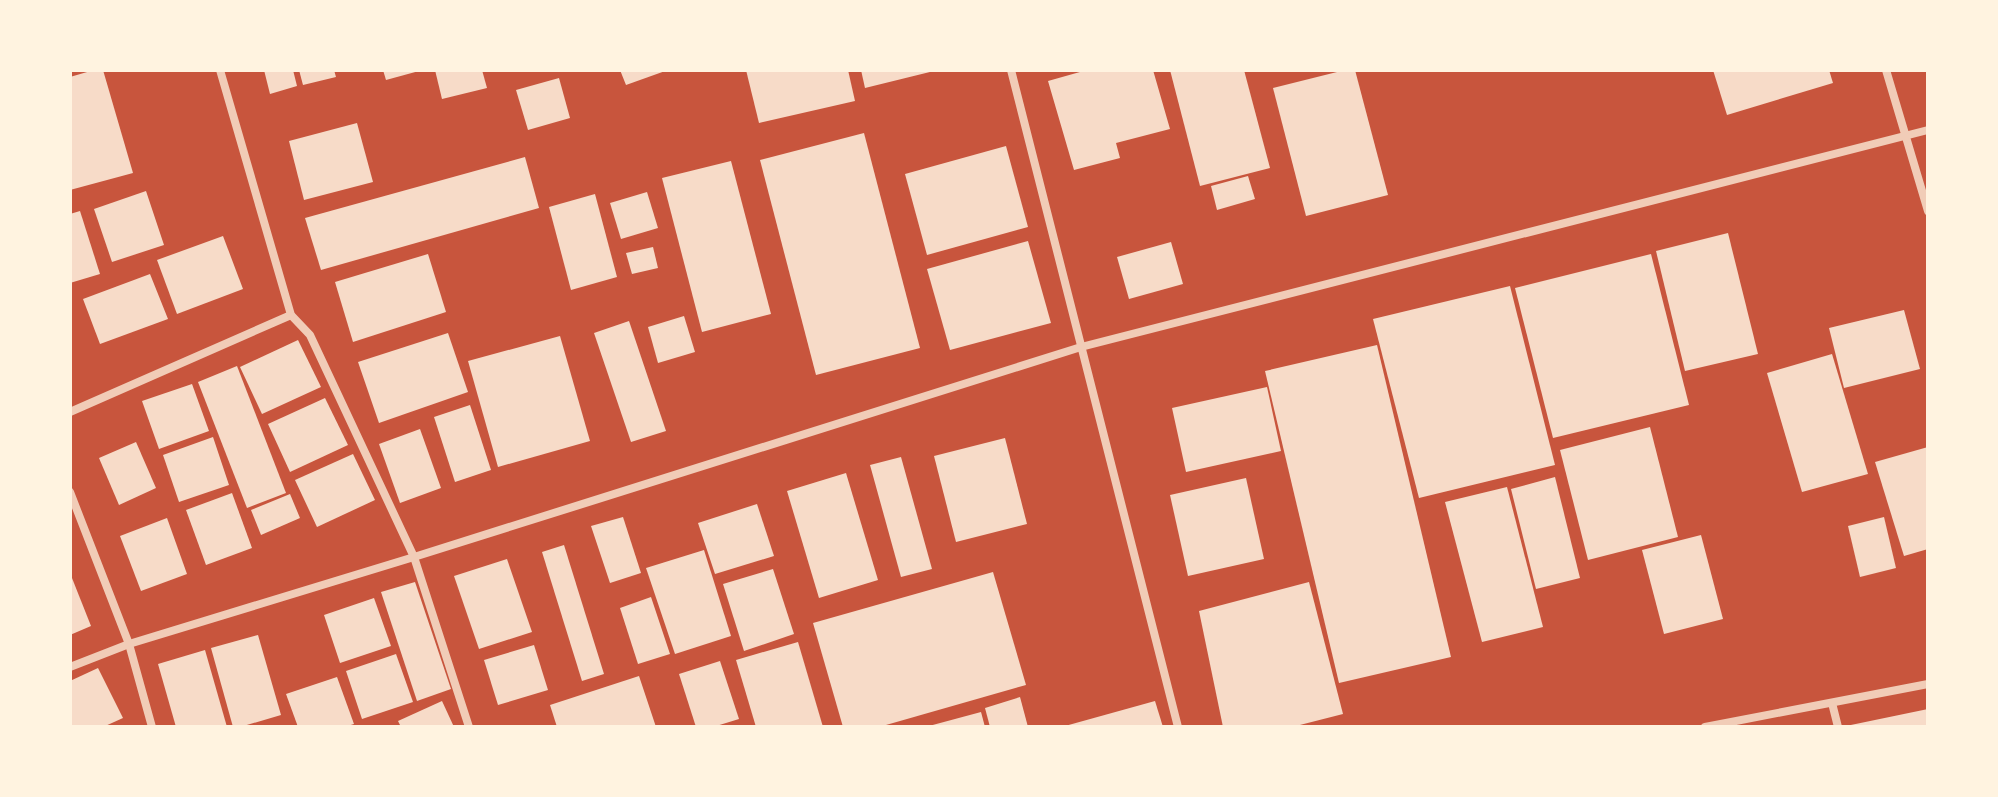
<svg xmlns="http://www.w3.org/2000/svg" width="1998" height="797" font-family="'Asap Condensed',sans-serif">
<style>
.building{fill:#f7dbc8}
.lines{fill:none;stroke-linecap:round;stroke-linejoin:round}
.minor{stroke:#f1ccb7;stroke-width:8}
</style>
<rect width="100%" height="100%" fill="#c8553d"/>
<g class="building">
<polygon points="94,70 103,70 133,173 70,190 70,77"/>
<polygon points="264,70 293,70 297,86 270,94"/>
<polygon points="299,70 334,70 336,77 303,85"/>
<polygon points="383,70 419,70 419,71 386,80"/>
<polygon points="435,70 482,70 487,88 442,99"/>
<polygon points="620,70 668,70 626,85"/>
<polygon points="746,70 848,70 855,101 759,123"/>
<polygon points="861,70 934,70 934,71 865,88"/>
<polygon points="1087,70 1153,70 1170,129 1116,143 1120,158 1074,170 1048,81"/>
<polygon points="1170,70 1244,70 1270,168 1200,186"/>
<polygon points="1345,70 1355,70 1388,195 1306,216 1273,88"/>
<polygon points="1713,70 1829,70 1833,83 1727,115"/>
<polygon points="559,78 570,118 528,130 516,90"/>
<polygon points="357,123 373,182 304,200 289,141"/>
<polygon points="864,133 920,348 816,375 760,160"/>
<polygon points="1006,146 1028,227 927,255 905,174"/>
<polygon points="525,157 539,208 321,270 305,218"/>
<polygon points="731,161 771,314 702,332 662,178"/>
<polygon points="1248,176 1255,199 1217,210 1211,186"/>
<polygon points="146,191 164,245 112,262 94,209"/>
<polygon points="647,192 658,228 621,239 610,203"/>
<polygon points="595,194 617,277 571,290 549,207"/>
<polygon points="80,211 100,274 70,283 70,214"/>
<polygon points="1728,233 1758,354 1685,371 1656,251"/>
<polygon points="223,236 243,289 177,314 157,260"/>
<polygon points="1028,241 1051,323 950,350 927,269"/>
<polygon points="1171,242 1183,284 1129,299 1117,257"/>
<polygon points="653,247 658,268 632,274 626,253"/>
<polygon points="428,254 446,312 353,342 335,282"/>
<polygon points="1651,254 1689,405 1553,438 1515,288"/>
<polygon points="150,274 168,319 100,344 83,299"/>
<polygon points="1510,286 1555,465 1419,498 1373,319"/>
<polygon points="1904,310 1920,369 1844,388 1829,328"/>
<polygon points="684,316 695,352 658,363 648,327"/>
<polygon points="629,321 666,431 631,442 594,333"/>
<polygon points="448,333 468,392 379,423 358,362"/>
<polygon points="560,336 590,441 498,467 468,361"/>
<polygon points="298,340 321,387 262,414 240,367"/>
<polygon points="1377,345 1451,657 1339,683 1265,371"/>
<polygon points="1832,354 1868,474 1802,492 1767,373"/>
<polygon points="237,366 286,493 247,508 198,382"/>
<polygon points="192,384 209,431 159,449 142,401"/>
<polygon points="1267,387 1281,451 1186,472 1172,408"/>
<polygon points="325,398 348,445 290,472 268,424"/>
<polygon points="470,405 491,470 455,482 434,417"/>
<polygon points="1650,427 1678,537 1588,560 1560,450"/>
<polygon points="420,429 441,488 400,503 379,444"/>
<polygon points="213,437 229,485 179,502 163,455"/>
<polygon points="1005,438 1027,524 956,542 934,456"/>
<polygon points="136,442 156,488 119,505 99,458"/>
<polygon points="1928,447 1928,549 1904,556 1875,462"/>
<polygon points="353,454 375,500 317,527 295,480"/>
<polygon points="901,457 932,569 901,577 870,465"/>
<polygon points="846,473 878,580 819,598 787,491"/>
<polygon points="1555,477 1580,578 1536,589 1511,489"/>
<polygon points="1246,478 1264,559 1188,576 1170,495"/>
<polygon points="1507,487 1543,627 1482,642 1445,502"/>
<polygon points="232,493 252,548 206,565 186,510"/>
<polygon points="290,494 300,518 261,535 251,510"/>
<polygon points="757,504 774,556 715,574 698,523"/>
<polygon points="623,517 641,573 610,583 591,526"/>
<polygon points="1884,517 1896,568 1860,577 1848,526"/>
<polygon points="167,518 187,574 141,591 120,536"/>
<polygon points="1701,535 1723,619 1664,634 1642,550"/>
<polygon points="564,545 604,674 582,681 542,552"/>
<polygon points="704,550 731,636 675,654 646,568"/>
<polygon points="507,559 532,632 479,649 454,576"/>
<polygon points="773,569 794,634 744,651 723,584"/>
<polygon points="993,572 1026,685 879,727 843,727 813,623"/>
<polygon points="70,573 91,626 70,635"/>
<polygon points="415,582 451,689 417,701 381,592"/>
<polygon points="1309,582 1343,714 1292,727 1223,727 1199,611"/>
<polygon points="651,597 670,654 638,664 620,608"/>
<polygon points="374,598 391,646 340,663 324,615"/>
<polygon points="258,635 281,715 240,727 233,727 211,648"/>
<polygon points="798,642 823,727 756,727 736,660"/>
<polygon points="534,645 548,690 498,705 484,660"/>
<polygon points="205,650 227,727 176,727 158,664"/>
<polygon points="396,654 413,702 362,719 346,671"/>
<polygon points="720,661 739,719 713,727 696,727 679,674"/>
<polygon points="98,668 123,718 103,727 70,727 70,681"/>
<polygon points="639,676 656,727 557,727 550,705"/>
<polygon points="337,677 354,724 344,727 298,727 286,694"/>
<polygon points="1020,697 1028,727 990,727 985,708"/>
<polygon points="442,701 454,727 401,727 398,721"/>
<polygon points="1155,701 1163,727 1065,727 1065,726"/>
<polygon points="1928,709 1928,727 1846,727 1846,726"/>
<polygon points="981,712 985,727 929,727 929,726"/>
</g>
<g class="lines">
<g class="minor">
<polyline points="220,70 291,315 310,335 414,557 469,727"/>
<polyline points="1011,70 1178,727"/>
<polyline points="1886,70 1928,211"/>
<polyline points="70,412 291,315"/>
<polyline points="70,492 129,644 152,727"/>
<polyline points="70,667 129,644 414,557 1081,347 1928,130"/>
<polyline points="1832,703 1838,727"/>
<polyline points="1705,727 1928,684"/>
</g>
</g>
<rect width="1998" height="797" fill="none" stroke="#fff3e0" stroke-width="144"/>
</svg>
